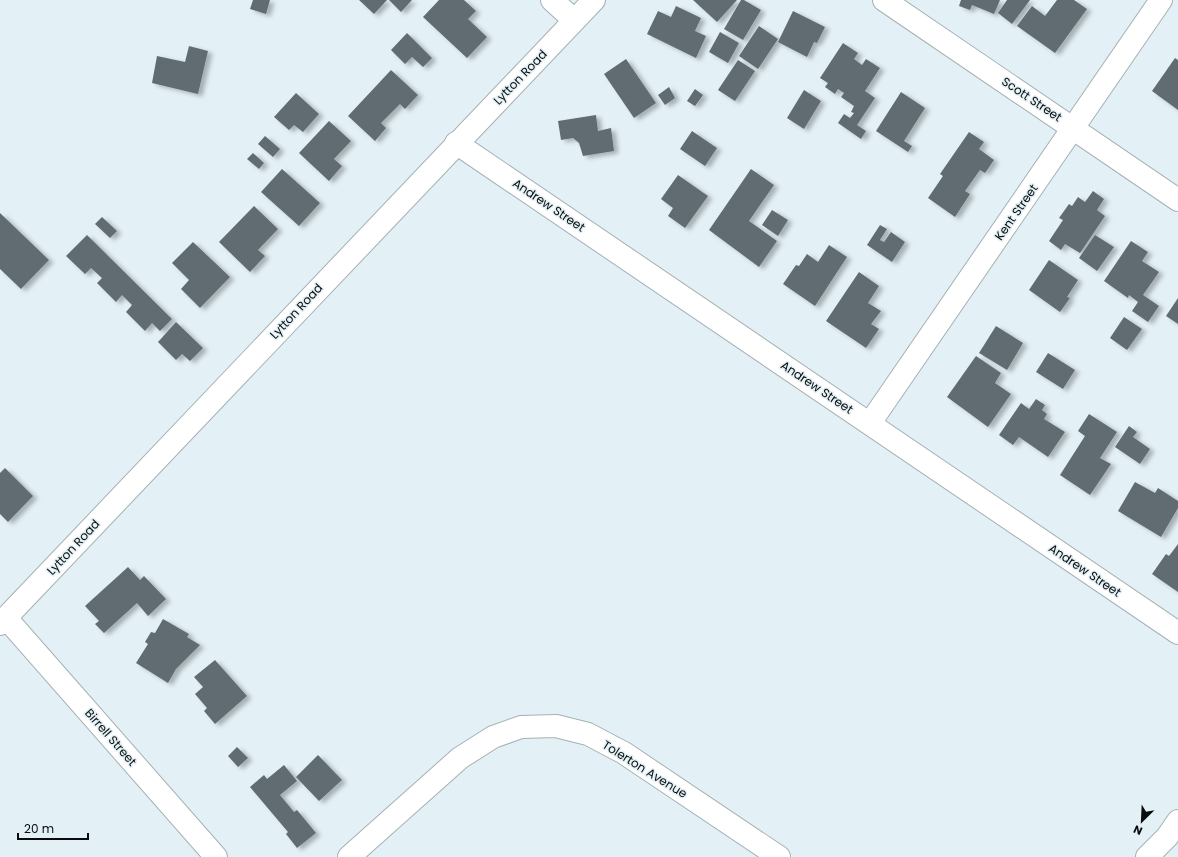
<svg xmlns="http://www.w3.org/2000/svg" width="1178" height="857" font-family="Poppins,sans-serif">
<style>
.building{fill:#616c71;filter:url(#shadow)}
.lines{fill:none;stroke-linecap:round;stroke-linejoin:round}
.minor-casing{stroke:#a5b1b5;stroke-width:24}
.secondary-casing{stroke:#a5b1b5;stroke-width:24}
.minor{stroke:#fff;stroke-width:22}
.secondary{stroke:#fff;stroke-width:22}
.labels{text-anchor:middle;dominant-baseline:central;stroke-width:3;stroke-linejoin:round;paint-order:stroke}
.street-label{font-size:12px;fill:#080c0d;stroke:#e3f0f5}
</style>
<defs>
<filter id="shadow"><feDropShadow dx="4.5" dy="2.5" stdDeviation="2" flood-color="#0004"/></filter>
</defs>
<rect width="100%" height="100%" fill="#e3f0f5"/>
<g class="building">
<polygon points="253,0 270,0 266,14 250,9"/>
<polygon points="359,0 387,0 374,14"/>
<polygon points="389,0 412,0 401,12"/>
<polygon points="439,0 464,0 476,11 468,19 487,37 467,58 423,17"/>
<polygon points="693,0 737,0 717,22"/>
<polygon points="741,0 744,0 761,10 743,40 724,29"/>
<polygon points="961,0 1000,0 994,14 972,5 970,10 959,6"/>
<polygon points="1007,0 1030,0 1012,24 998,13"/>
<polygon points="1057,0 1074,0 1087,9 1055,53 1017,26 1032,6 1045,16"/>
<polygon points="676,6 701,18 695,31 706,36 696,58 647,34 658,11 671,17"/>
<polygon points="793,11 825,27 817,43 814,42 807,57 778,42"/>
<polygon points="759,26 778,39 758,69 739,56"/>
<polygon points="720,32 739,43 728,63 709,52"/>
<polygon points="407,33 432,58 423,67 412,57 405,64 391,50"/>
<polygon points="843,43 858,53 854,59 862,65 866,59 880,68 865,91 875,98 857,125 866,131 861,139 838,123 844,114 850,118 854,113 851,112 854,106 841,97 844,93 838,89 835,94 825,87 828,83 820,78"/>
<polygon points="189,46 208,51 198,94 152,83 157,56 185,62"/>
<polygon points="1175,58 1178,60 1178,110 1152,91"/>
<polygon points="626,59 656,103 634,118 604,74"/>
<polygon points="738,60 755,71 735,101 718,90"/>
<polygon points="391,70 418,95 405,109 400,104 381,123 386,128 375,141 348,116"/>
<polygon points="669,87 675,98 665,105 658,95"/>
<polygon points="695,89 703,95 695,106 687,101"/>
<polygon points="804,90 821,101 804,129 787,118"/>
<polygon points="901,92 925,108 904,141 912,146 908,152 876,131"/>
<polygon points="296,93 319,114 303,132 294,125 289,130 274,117"/>
<polygon points="596,115 598,131 611,128 614,151 583,156 579,143 573,138 561,140 558,121"/>
<polygon points="329,121 351,141 334,159 342,166 329,181 299,153"/>
<polygon points="692,131 717,148 705,166 680,149"/>
<polygon points="969,132 984,142 979,149 994,160 985,173 980,170 965,191 970,194 955,217 928,198 943,176 940,174"/>
<polygon points="265,136 280,149 273,157 258,144"/>
<polygon points="253,153 264,163 259,169 247,159"/>
<polygon points="282,169 320,203 299,226 261,192"/>
<polygon points="751,169 774,185 749,221 777,241 759,267 709,230"/>
<polygon points="678,175 708,196 685,228 668,216 673,208 661,199"/>
<polygon points="1093,191 1104,199 1097,210 1105,216 1080,253 1065,244 1061,250 1049,241 1063,220 1059,218 1069,204 1072,206 1078,197 1085,202"/>
<polygon points="254,206 278,229 258,250 265,256 250,272 219,242"/>
<polygon points="772,210 788,220 778,236 762,225"/>
<polygon points="0,213 49,260 21,289 0,269"/>
<polygon points="102,217 117,231 110,238 95,224"/>
<polygon points="880,225 887,229 880,240 884,242 891,232 905,242 892,262 867,245"/>
<polygon points="87,235 172,319 160,331 152,323 145,331 126,312 132,305 122,295 116,302 97,283 102,278 91,268 85,274 66,256"/>
<polygon points="1095,235 1114,247 1097,271 1079,258"/>
<polygon points="1131,241 1148,252 1142,261 1159,272 1143,295 1159,306 1148,322 1132,311 1138,302 1129,295 1128,298 1104,281"/>
<polygon points="193,242 230,277 200,308 181,289 189,280 172,263"/>
<polygon points="829,245 847,257 815,306 783,284 796,265 799,266 807,254 818,262"/>
<polygon points="1049,260 1078,280 1067,297 1070,298 1060,312 1029,290"/>
<polygon points="859,272 879,286 868,303 881,311 871,324 879,329 866,348 826,321"/>
<polygon points="1178,298 1178,324 1166,316"/>
<polygon points="1124,317 1142,329 1127,350 1110,338"/>
<polygon points="176,322 203,348 190,361 182,354 176,360 158,342"/>
<polygon points="996,326 1023,343 1007,370 979,353"/>
<polygon points="1048,353 1075,370 1063,389 1036,372"/>
<polygon points="976,356 1001,373 995,383 1011,394 988,427 947,397"/>
<polygon points="1036,399 1045,405 1042,410 1047,414 1044,419 1065,432 1048,457 1019,437 1013,445 999,435 1021,403 1029,409"/>
<polygon points="1089,414 1117,432 1100,458 1111,464 1090,495 1060,475 1085,436 1078,431"/>
<polygon points="1129,426 1137,432 1133,437 1150,449 1140,464 1115,447"/>
<polygon points="5,468 33,496 8,522 0,514 0,473"/>
<polygon points="1135,482 1155,493 1158,488 1178,501 1178,508 1161,537 1118,511"/>
<polygon points="1178,544 1178,592 1152,574 1166,554 1169,556"/>
<polygon points="128,567 140,580 144,576 166,599 148,616 137,603 104,633 95,624 99,621 85,606"/>
<polygon points="163,619 189,634 187,637 200,645 176,669 168,683 136,663 148,644 145,642 151,632 155,633"/>
<polygon points="215,660 247,696 215,724 204,711 207,708 195,694 203,687 194,677"/>
<polygon points="237,747 248,758 238,767 228,756"/>
<polygon points="318,755 342,780 319,801 296,777"/>
<polygon points="284,765 297,781 280,795 294,812 297,810 316,833 297,848 286,834 288,832 250,787 264,775 267,779"/>
</g>
<g class="lines">
<g class="minor-casing">
<g id="minor">
<polyline points="552,0 574,20"/>
<polyline points="884,0 1178,200"/>
<polyline points="456,143 1178,633"/>
<polyline points="870,423 1161,0"/>
<polyline points="6,618 216,857"/>
<polyline points="349,857 460,758 493,737 521,727 556,726 588,734 624,753 779,857"/>
<polyline points="1147,857 1167,837 1178,821"/>
</g>
</g>
<g class="secondary-casing">
<polyline id="secondary" points="0,624 594,0"/>
</g>
<use href="#minor" class="minor"/>
<use href="#secondary" class="secondary"/>
</g>
<g class="labels">
<g class="street-label">
<text transform="translate(520 77) rotate(-46)">Lytton Road</text>
<text transform="translate(1032 99) rotate(34)">Scott Street</text>
<text transform="translate(549 205) rotate(34)">Andrew Street</text>
<text transform="translate(1016 212) rotate(-55)">Kent Street</text>
<text transform="translate(296 311) rotate(-47)">Lytton Road</text>
<text transform="translate(817 387) rotate(34)">Andrew Street</text>
<text transform="translate(73 547) rotate(-47)">Lytton Road</text>
<text transform="translate(1085 570) rotate(34)">Andrew Street</text>
<text transform="translate(111 737) rotate(49)">Birrell Street</text>
<text transform="translate(645 769) rotate(32)">Tolerton Avenue</text>
</g>
</g>
<g transform="translate(1142 821) rotate(204)" stroke="#e3f0f5" stroke-width="3" paint-order="stroke">
<path d="M0-3L7 15L0 10L-7 15Z" fill="#080c0d"/>
<text y="-6" font-size="11" font-weight="bold" text-anchor="middle" fill="#080c0d">N</text>
</g>
<path d="M18 833v6h70v-6" fill="none" stroke="#080c0d" stroke-width="2"/>
<text x="24" y="833" font-size="12" fill="#080c0d" stroke="#e3f0f5" stroke-width="3" paint-order="stroke">20 m</text>
</svg>
